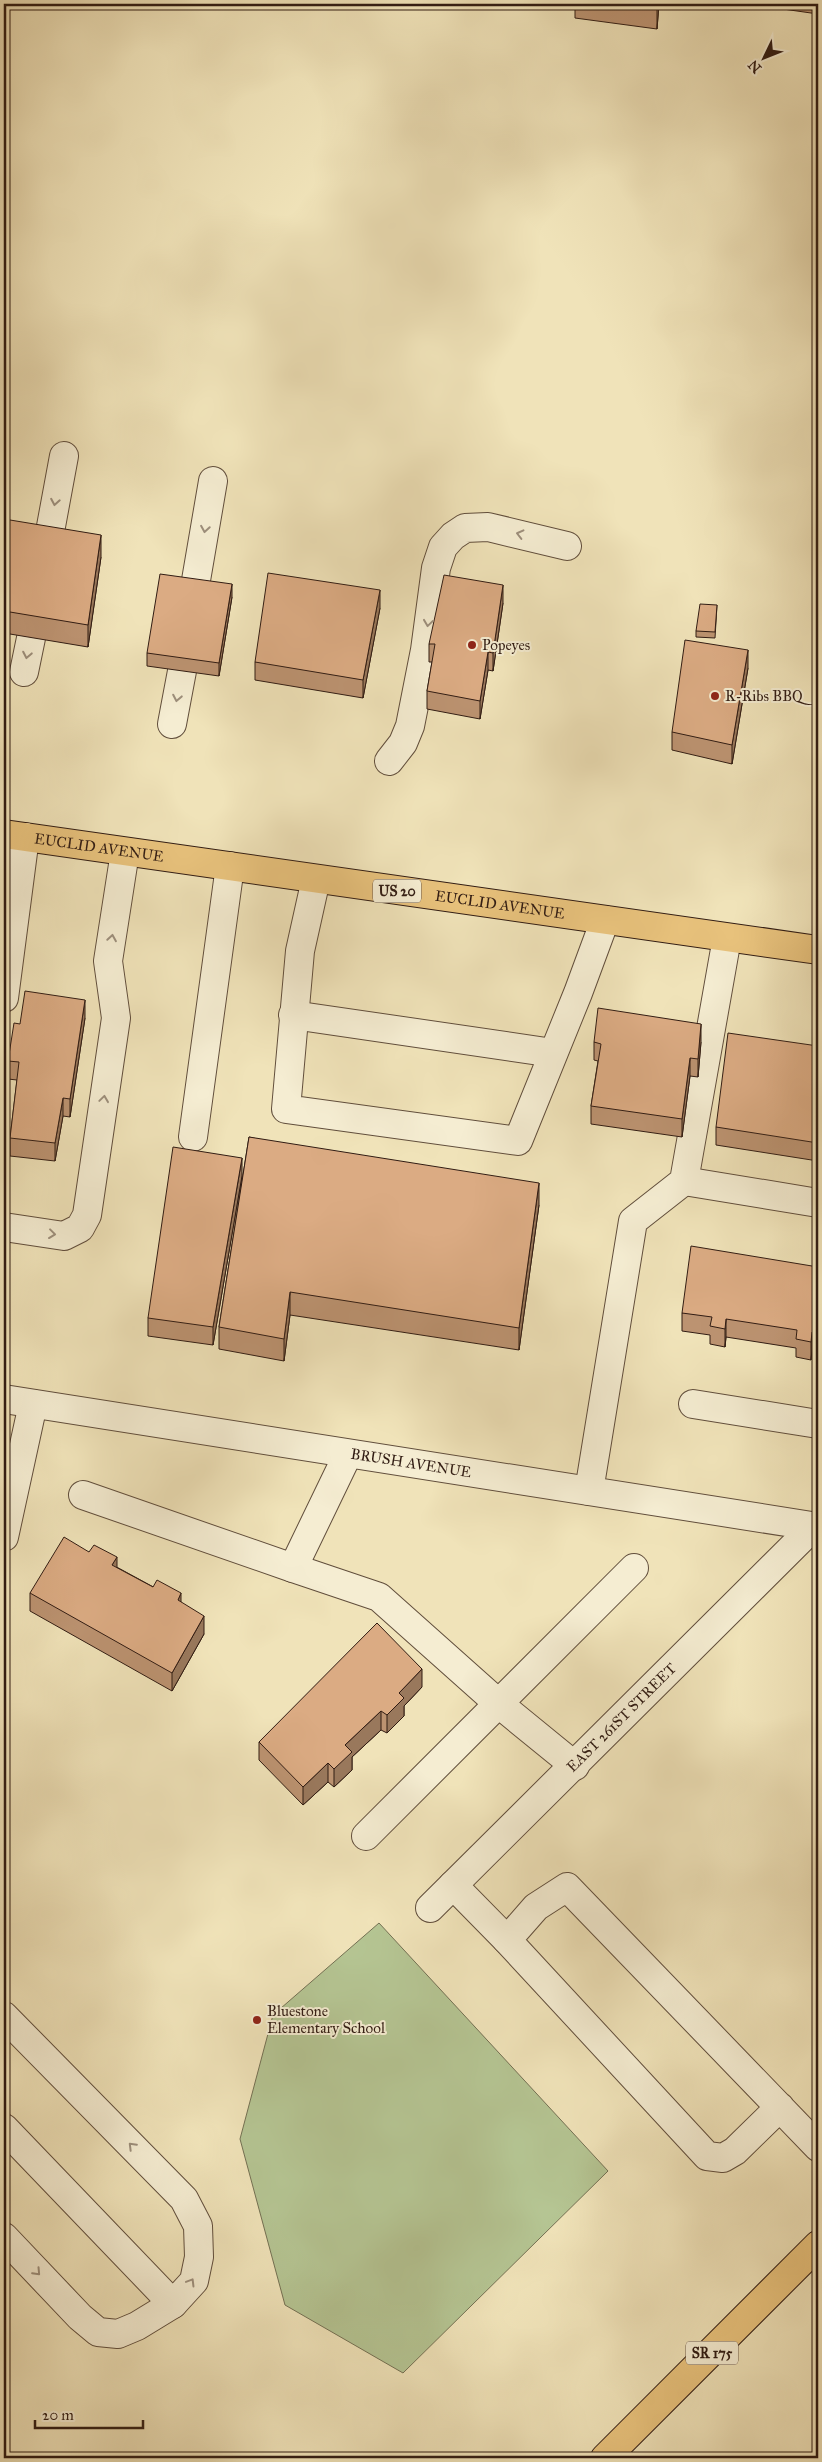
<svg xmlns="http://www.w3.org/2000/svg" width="822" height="2462" font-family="'IM FELL Great Primer',serif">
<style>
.green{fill:#b5c593;stroke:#737053}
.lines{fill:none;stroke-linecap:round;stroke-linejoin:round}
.minor-casing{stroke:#614e3c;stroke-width:30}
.major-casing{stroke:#311c13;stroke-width:30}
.minor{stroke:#f5edd2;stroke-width:28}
.major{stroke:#e8c27c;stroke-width:28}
.wall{fill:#bc9371;stroke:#311c13}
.shaded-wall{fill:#99785c;stroke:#311c13}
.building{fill:#dbab83;stroke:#311c13}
.oneway{stroke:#9d8f7c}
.poi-dot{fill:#8f2418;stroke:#f5edd2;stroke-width:2}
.labels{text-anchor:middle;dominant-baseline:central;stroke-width:4;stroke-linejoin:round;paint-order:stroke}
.shield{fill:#f5edd2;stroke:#6c5b4c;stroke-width:1}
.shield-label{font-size:14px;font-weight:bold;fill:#311c13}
.poi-label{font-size:15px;fill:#311c13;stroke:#f5edd2;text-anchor:start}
.street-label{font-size:15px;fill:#311c13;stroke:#f5edd2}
</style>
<rect width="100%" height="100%" fill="#f0e3b9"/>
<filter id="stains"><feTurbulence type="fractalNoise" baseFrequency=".004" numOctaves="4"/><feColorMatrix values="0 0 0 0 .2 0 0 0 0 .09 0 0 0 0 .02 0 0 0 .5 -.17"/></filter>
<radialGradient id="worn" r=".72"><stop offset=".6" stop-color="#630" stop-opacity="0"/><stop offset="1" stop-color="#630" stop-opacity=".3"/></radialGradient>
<polygon class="green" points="379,1923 608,2171 403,2373 285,2305 240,2139 273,2015"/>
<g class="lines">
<g class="minor-casing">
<g id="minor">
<polyline points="47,548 64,456"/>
<polyline points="194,592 213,481"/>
<polyline points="24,672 31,638"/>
<polyline points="172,724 182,671"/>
<polyline points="389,761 403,743 410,726 425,650 436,568 443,547 453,536 465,528 488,527 567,546"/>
<polyline points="316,879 300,951 286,1109 518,1141 578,993 605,920"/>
<polyline points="4,998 25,837"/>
<polyline points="293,1015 553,1053"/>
<polyline points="193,1137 230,866"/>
<polyline points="684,1181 818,1203"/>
<polyline points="4,1227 64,1236 80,1228 87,1215 116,1018 108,961 125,852"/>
<path id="s1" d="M4,1399L818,1527"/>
<polyline points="693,1404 818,1424"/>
<polyline points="589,1491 633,1221 684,1181 727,938"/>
<polyline points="83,1495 293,1568 348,1454"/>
<polyline points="4,1537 33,1404"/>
<polyline points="293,1568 379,1597 499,1704 575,1766"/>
<polyline points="366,1836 634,1568"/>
<polyline points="453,1885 507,1940"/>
<path id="s2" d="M430,1908L813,1527"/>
<polyline points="4,2016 184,2199 198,2226 199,2257 194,2281 173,2304 137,2326 118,2334 98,2332 80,2317 4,2237"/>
<polyline points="780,2107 735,2151 723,2158 707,2156 507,1940 536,1907 567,1887 818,2147"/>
<polyline points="4,2128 173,2304"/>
</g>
</g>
<g class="major-casing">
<g id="major">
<path id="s3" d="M4,834L818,950"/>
<polyline points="605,2458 818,2245"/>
</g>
</g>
<use href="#minor" class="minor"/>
<use href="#major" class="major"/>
</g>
<g class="wall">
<polygon points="575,4 659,4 657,29 575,18"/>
<polygon points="748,4 818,4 818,14"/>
<polygon points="4,519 101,557 88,647 4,633"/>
<polygon points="232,597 219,676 147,666 147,653"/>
<polygon points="503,603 493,671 488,670 480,719 427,709 427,691 432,662 429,662 429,644"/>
<polygon points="717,605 715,638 696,637 696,631"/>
<polygon points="380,608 363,698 255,680 255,662"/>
<polygon points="748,668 732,764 672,750 672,732"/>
<polygon points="85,1018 70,1117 63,1116 55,1161 10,1156 10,1138 17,1080 8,1079 8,1061 20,1024"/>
<polygon points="594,1042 701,1042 698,1077 690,1076 682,1137 591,1124 591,1106 598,1061 594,1060"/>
<polygon points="818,1046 818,1161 716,1145 716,1127"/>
<polygon points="249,1137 539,1205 519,1350 290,1315 284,1361 219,1349 219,1327"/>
<polygon points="242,1176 213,1345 148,1336 148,1318"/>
<polygon points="818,1267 818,1352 812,1350 811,1360 796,1357 796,1348 726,1337 725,1347 710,1344 710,1335 682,1331 682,1313"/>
<polygon points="89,1552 181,1602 204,1634 172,1691 30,1611 30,1593"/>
<polygon points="422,1687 404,1706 404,1716 387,1733 381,1730 352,1757 352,1770 334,1787 328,1782 303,1805 259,1760 259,1742"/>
</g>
<g class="shaded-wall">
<polygon points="657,4 659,4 657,29"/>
<polygon points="101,535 101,557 88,647 88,625"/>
<polygon points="232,584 232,597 219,676 219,663"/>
<polygon points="503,585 503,603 493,671 493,653"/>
<polygon points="380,590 380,608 363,698 363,680"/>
<polygon points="748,650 748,668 732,764 732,745"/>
<polygon points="488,652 488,670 480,719 480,701"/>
<polygon points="85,1000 85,1018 70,1117 70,1099"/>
<polygon points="701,1024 701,1042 698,1077 698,1059"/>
<polygon points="690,1058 690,1076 682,1137 682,1119"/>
<polygon points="63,1098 63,1116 55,1161 55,1143"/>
<polygon points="242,1158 242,1176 213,1345 213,1327"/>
<polygon points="539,1183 539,1205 519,1350 519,1328"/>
<polygon points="290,1292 290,1315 284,1361 284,1339"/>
<polygon points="726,1319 726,1337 725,1347 725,1329"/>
<polygon points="812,1332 812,1350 811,1360 811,1342"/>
<polygon points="117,1557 117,1575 112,1565"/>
<polygon points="181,1593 181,1611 178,1600"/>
<polygon points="204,1616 204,1634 172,1691 172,1673"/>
<polygon points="422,1669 422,1687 404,1706 404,1716 387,1733 387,1715 399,1693"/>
<polygon points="381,1711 381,1730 352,1757 352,1770 334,1787 334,1769 345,1745"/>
<polygon points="328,1763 328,1782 303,1805 303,1787"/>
</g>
<g class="building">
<polygon points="633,4 657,4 657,7"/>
<polygon points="4,519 101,535 88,625 4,611"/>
<polygon points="268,573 380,590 363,680 255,662"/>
<polygon points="160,574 232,584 219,663 147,653"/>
<polygon points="444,575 503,585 493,653 488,652 480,701 427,691 435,644 429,644"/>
<polygon points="700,604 717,605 715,632 696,631"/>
<polygon points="685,640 748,650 732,745 672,732"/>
<polygon points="25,991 85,1000 70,1099 63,1098 55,1143 10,1138 19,1062 8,1061 14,1023 20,1024"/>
<polygon points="598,1008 701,1024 698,1059 690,1058 682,1119 591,1106 601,1044 594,1042"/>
<polygon points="728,1033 818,1046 818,1143 716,1127"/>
<polygon points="249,1137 539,1183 519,1328 290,1292 284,1339 219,1327"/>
<polygon points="173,1147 242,1158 213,1327 148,1318"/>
<polygon points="691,1246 818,1267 818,1334 812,1332 811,1342 796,1339 797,1330 726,1319 725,1329 710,1326 712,1317 682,1313"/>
<polygon points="64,1537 89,1552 94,1545 117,1557 112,1565 153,1587 157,1580 181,1593 178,1600 204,1616 172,1673 30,1593"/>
<polygon points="377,1623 422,1669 399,1693 404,1698 387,1715 381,1711 345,1745 352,1752 334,1769 328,1763 303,1787 259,1742"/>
</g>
<defs><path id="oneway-chevron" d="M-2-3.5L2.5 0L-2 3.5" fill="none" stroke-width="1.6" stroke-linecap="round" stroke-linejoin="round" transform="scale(1.25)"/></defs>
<g class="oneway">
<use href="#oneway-chevron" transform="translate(55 502) rotate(100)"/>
<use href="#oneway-chevron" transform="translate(205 529) rotate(99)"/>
<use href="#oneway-chevron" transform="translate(520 534) rotate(-166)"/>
<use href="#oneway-chevron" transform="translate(428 623) rotate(98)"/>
<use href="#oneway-chevron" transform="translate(27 655) rotate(101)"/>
<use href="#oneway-chevron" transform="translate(177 698) rotate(101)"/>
<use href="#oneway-chevron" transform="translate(112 938) rotate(-81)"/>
<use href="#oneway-chevron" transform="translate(104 1099) rotate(-82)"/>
<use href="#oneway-chevron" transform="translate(52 1234) rotate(7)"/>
<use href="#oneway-chevron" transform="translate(132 2146) rotate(-135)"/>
<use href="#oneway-chevron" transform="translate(37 2272) rotate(47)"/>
<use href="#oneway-chevron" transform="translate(191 2282) rotate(-59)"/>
</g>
<g class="poi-dot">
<circle cx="472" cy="645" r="5"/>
<circle cx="715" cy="696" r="5"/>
<circle cx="257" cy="2020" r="5"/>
</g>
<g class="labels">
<g class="shield">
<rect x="373" y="879.5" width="48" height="23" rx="4"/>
<rect x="686" y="2341.5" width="52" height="23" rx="4"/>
</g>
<g class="shield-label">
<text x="397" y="891">US 20</text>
<text x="712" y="2353">SR 175</text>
</g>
<g class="poi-label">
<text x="482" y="645">Popeyes</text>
<text x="725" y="696">R-Ribs BBQ</text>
<text x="267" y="2011">Bluestone<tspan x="267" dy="17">Elementary School</tspan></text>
</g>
<g class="street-label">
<text stroke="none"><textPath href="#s3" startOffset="96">EUCLID AVENUE</textPath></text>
<text stroke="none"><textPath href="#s3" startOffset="501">EUCLID AVENUE</textPath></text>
<text stroke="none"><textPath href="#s1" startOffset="412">BRUSH AVENUE</textPath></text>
<text stroke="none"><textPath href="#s2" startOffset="270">EAST 261ST STREET</textPath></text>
</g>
</g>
<rect width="822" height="2462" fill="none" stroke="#f0e3b9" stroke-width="20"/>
<rect x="5" y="5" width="812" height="2452" fill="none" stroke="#311c13" stroke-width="2.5"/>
<rect x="10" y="10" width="802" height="2442" fill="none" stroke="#311c13"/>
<g transform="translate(764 58) rotate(227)" stroke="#f5edd2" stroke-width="4" paint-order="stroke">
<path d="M0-4L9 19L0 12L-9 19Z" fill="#311c13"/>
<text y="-8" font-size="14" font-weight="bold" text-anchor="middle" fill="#311c13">N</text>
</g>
<path d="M35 2420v8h108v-8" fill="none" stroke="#311c13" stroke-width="2.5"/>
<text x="42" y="2420" font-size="15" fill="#311c13" stroke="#f5edd2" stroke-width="4" paint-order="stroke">20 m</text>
<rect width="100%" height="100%" filter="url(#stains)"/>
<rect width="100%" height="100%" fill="url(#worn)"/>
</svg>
